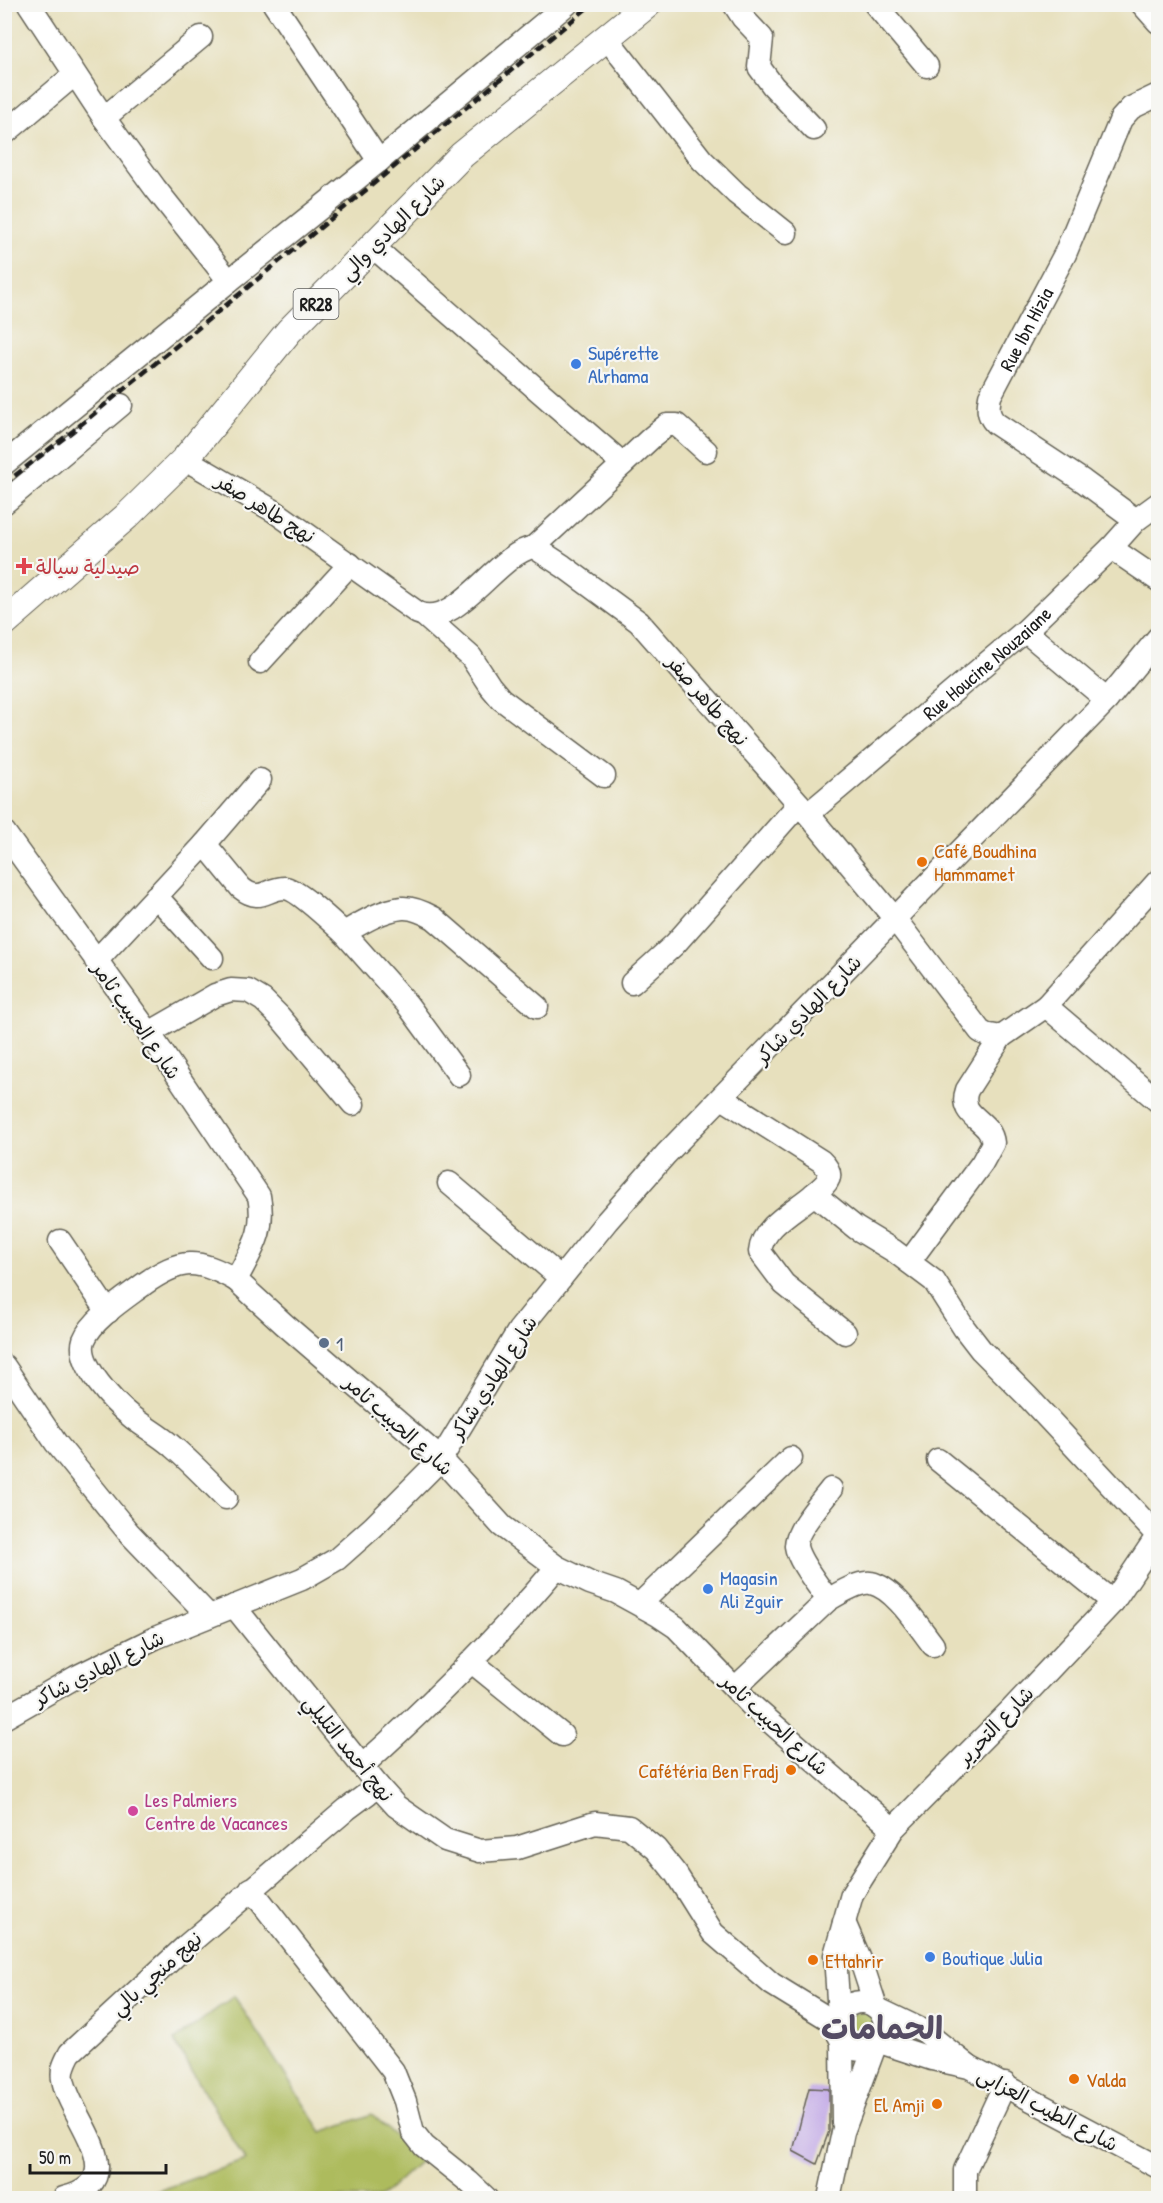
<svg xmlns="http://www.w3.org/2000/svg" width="1163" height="2203" font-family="'Patrick Hand','Playpen Sans Arabic',sans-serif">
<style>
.green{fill:#adbb5d;stroke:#646c3c;stroke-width:1.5}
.building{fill:#c0a6e6}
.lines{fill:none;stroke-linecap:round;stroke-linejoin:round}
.minor-casing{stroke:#636154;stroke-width:25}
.major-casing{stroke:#636154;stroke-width:29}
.minor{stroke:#fff;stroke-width:22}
.major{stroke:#fff;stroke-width:27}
.rail{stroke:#1c1c1c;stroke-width:4.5;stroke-dasharray:9 4.5;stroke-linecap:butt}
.shop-dot{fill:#3f7fe0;stroke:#f6f6f2;stroke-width:2}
.health-dot{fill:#e0444e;stroke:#f6f6f2;stroke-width:2}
.food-dot{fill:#e8710a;stroke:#f6f6f2;stroke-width:2}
.service-dot{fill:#5c6f8a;stroke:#f6f6f2;stroke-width:2}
.hotel-dot{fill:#d1479c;stroke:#f6f6f2;stroke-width:2}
.labels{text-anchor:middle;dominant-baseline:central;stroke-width:4.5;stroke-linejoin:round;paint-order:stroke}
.shield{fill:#f6f6f2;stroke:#5d5d5c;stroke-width:1.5}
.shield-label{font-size:18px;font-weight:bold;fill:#1c1c1c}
.street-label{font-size:20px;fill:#1c1c1c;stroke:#f6f6f2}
.shop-label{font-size:20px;fill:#366cbe;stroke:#f6f6f2;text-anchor:start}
.health-label{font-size:20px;fill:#be3a42;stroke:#f6f6f2;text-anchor:start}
.food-label{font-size:20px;fill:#c56008;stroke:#f6f6f2;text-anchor:start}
.service-label{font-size:20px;fill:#4e5e75;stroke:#f6f6f2;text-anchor:start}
.hotel-label{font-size:20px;fill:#b23c85;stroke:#f6f6f2;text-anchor:start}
.town-label{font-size:32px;font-weight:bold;fill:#554c63;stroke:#f6f6f2}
</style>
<rect width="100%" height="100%" fill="#f6f6f2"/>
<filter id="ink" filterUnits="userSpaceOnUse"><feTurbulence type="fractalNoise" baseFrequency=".0167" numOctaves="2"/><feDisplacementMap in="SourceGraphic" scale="12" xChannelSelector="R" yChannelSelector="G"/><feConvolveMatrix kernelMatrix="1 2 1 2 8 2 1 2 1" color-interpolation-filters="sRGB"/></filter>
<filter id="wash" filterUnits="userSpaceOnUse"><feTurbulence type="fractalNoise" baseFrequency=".008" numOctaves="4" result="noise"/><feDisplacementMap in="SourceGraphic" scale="24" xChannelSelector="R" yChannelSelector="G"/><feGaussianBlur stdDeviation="1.35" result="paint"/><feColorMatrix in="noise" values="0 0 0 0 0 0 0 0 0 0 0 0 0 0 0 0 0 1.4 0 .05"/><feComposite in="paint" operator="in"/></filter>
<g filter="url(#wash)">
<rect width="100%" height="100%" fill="#e7e0bd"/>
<g class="green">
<polygon points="234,1996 322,2132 372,2114 421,2160 380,2198 141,2197 245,2160 174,2041"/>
<circle cx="861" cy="2027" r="15"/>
</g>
<g id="blocks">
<polygon class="building" points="809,2088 829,2089 829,2131 817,2164 793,2151"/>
</g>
</g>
<g filter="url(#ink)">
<use href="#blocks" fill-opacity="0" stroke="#636154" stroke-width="1.5"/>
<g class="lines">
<g class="minor-casing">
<g id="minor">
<polyline points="274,4 379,161"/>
<polyline points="734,4 743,18 762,38 759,67 773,86 814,129"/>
<polyline points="875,4 927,66"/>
<polyline points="1142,4 1158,22"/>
<polyline points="606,37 702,160 737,194 786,233"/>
<polyline points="104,118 201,37"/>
<polyline points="4,134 74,75"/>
<polyline points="372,246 623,464"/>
<polyline points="229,281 379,161 567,4"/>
<path d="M185,459L274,511L418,613C457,630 497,553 534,547L563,566L639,622L808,814L895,919L980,1031L985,1034L1001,1037L1046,1006L1158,881"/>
<polyline points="4,464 229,281 155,188 104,118 29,4"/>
<polyline points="4,503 121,405"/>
<path id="s1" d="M1136,520L1083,481L995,423C987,414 988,408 990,396L1065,254L1121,119L1131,108L1158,95"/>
<polyline points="534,547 651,438 667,425 677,425 706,451"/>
<polyline points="1111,548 1158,580"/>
<polyline points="426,617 471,657 490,686 501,699 604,776"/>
<polyline points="1025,631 1107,700"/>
<polyline points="260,662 350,564"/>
<path id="s2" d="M808,814L1025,631L1111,548L1136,520L1158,504"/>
<path d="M4,832L149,1033L259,1196C266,1232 252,1249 236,1280L284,1324L441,1459L502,1526L557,1567L590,1583L616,1592L658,1615L676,1627L751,1705L893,1829"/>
<path d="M205,844L241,888C261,904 266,888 285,888C297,889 333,923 344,933C361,923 382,910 402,908C413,907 425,913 434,918L537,1007"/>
<polyline points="156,896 212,958"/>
<polyline points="344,933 407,1004 459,1075"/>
<polyline points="96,961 205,844 260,780"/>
<polyline points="632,983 675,944 799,804"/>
<polyline points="1046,1006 1158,1101"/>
<polyline points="149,1033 215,995 231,990 248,991 263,1000 279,1016 353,1104"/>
<path d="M722,1098L821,1161C837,1176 827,1183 814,1194L856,1228L894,1251L934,1281L964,1328L981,1350L1027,1396L1158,1536"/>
<polyline points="449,1183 561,1278"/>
<path d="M814,1194C796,1210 762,1226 760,1252L784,1284L845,1333"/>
<polyline points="60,1241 108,1312"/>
<path d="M909,1262L982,1163L993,1143C991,1119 957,1118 967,1090L1001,1037"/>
<polyline points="4,1366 56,1443 129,1533 209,1616"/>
<polyline points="938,1460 1113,1602"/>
<path d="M226,1498C209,1481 192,1463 173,1447C161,1436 146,1428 133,1418C115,1404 76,1364 84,1340C92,1319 127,1297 144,1284C181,1258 197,1258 236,1280"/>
<path d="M828,1600C819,1586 798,1561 796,1546C795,1531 822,1501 831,1489"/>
<polyline points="640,1604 791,1458"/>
<polyline points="234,1606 378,1786 396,1806 445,1840 480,1851 517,1848 595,1823 629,1827 656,1849 676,1874 713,1933 772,1984 837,2024"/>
<polyline points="472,1662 562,1735"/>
<path d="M735,1688L828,1600C838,1594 859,1581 871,1583C895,1588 918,1626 933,1645"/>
<polyline points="4,1718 76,1677 155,1638 302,1579 337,1559 373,1527 441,1459 519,1330 607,1221 666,1154 1107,700 1158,638"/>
<path d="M362,1766C432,1703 496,1640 557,1567"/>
<polyline points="251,1889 393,2071 405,2101 413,2132 424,2146 469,2182 486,2198"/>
<polyline points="844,1922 862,1964 876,2007"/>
<circle cx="861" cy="2026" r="24"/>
<polyline points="880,2010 924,2031 968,2066"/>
<polyline points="839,2015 835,1955 852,1894 893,1829 1010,1711 1113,1602 1158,1535"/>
<polyline points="842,2042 843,2122"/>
<polyline points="880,2042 932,2059 969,2067 1158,2167"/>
<path d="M64,2198C136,2180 69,2118 63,2079C61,2069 66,2061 70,2053L186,1946L347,1809L378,1786"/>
<polyline points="829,2198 843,2132 875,2046"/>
<polyline points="965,2198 965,2170 1005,2084"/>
</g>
</g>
<g class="major-casing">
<polyline id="major" points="4,623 127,516 185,459 289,331 462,155 648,4"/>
</g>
<use href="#minor" class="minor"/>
<use href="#major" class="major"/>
<polyline class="rail" points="4,484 73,431 592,4"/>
</g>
</g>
<g class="shop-dot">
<circle cx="576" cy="364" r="6"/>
<circle cx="708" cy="1589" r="6"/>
<circle cx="930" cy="1957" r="6"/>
</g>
<path class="health-dot" d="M21 557h6v6h6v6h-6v6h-6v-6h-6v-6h6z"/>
<g class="food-dot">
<circle cx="922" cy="862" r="6"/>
<circle cx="791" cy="1770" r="6"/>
<circle cx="813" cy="1960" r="6"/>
<circle cx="1074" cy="2079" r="6"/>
<circle cx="937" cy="2104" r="6"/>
</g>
<circle class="service-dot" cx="324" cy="1343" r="6"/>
<circle class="hotel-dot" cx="133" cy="1811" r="6"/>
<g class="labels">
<rect class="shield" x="293.5" y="289" width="45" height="30" rx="4.5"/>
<g class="shield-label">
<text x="316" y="304">RR28</text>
</g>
<g class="street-label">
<text transform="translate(392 227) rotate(-45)">شارع الهادي والي</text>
<text stroke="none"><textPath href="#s1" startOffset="276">Rue Ibn Hizia</textPath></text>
<text transform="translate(266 508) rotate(32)">نهج طاهر صفر</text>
<text stroke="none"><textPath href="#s2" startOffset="234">Rue Houcine Nouzaiane</textPath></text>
<text transform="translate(708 700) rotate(49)">نهج طاهر صفر</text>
<text transform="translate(808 1009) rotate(-46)">شارع الهادي شاكر</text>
<text transform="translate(137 1020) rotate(55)">شارع الحبيب ثامر</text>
<text transform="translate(493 1377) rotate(-57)">شارع الهادي شاكر</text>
<text transform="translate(399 1425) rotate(42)">شارع الحبيب ثامر</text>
<text transform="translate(99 1668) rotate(-27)">شارع الهادي شاكر</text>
<text transform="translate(775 1724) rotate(43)">شارع الحبيب ثامر</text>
<text transform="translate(995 1725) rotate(-46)">شارع التحرير</text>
<text transform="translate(349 1748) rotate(51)">نهج أحمد التليلي</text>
<text transform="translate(156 1973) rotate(-42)">نهج منجي بالي</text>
<text transform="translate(1048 2109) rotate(28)">شارع الطيب العزابى</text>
</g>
<g class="shop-label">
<text x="588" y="352">Supérette<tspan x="588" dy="23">Alrhama</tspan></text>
<text x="720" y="1577">Magasin<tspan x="720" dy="23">Ali Zguir</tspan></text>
<text x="942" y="1957">Boutique Julia</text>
</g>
<g class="health-label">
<text x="36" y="566">صيدلية سيالة</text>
</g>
<g class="food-label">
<text x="934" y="850">Café Boudhina<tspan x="934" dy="23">Hammamet</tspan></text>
<text x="779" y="1770" text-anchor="end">Cafétéria Ben Fradj</text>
<text x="825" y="1960">Ettahrir</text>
<text x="1086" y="2079">Valda</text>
<text x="925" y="2104" text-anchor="end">El Amji</text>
</g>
<g class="service-label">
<text x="336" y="1343">1</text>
</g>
<g class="hotel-label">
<text x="145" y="1799">Les Palmiers<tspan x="145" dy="23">Centre de Vacances</tspan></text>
</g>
<g class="town-label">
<text x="882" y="2027">الحمامات</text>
</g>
</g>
<rect width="1163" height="2203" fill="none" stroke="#f6f6f2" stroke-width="24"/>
<path d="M30 2164v9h136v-9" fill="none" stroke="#1c1c1c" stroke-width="3"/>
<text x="39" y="2164" font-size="18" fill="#1c1c1c" stroke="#f6f6f2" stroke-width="4.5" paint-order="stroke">50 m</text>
</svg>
